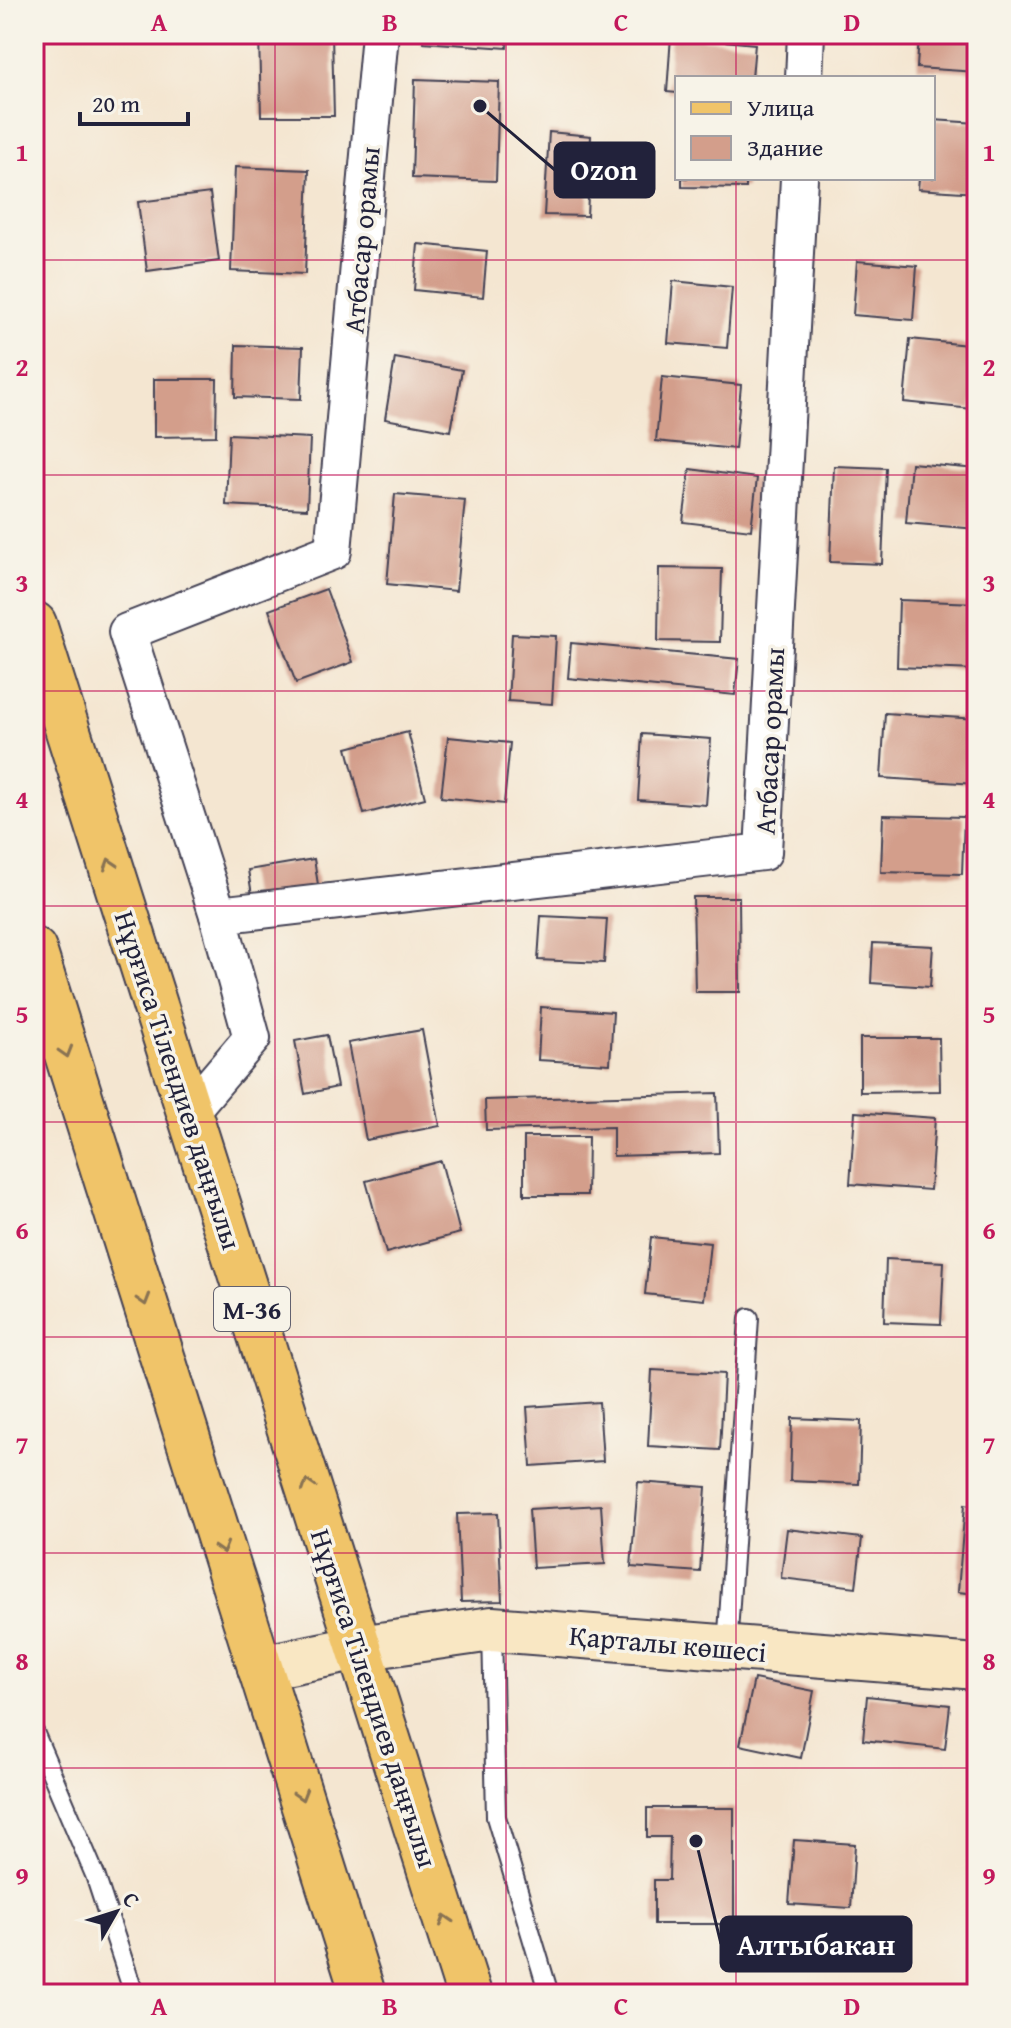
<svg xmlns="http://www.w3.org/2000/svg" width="1011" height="2028" font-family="'Gentium Book Plus',serif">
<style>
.building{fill:#d39e8b}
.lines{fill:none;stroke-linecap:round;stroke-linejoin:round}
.lane-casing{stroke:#423f52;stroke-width:22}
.street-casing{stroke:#423f52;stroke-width:40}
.secondary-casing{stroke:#423f52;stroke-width:48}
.primary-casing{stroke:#423f52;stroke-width:48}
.lane{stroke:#fff;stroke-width:18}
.street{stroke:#fff;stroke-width:36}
.secondary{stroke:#f9e7c3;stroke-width:44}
.primary{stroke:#f0c469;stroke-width:44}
.oneway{stroke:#897352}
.grid{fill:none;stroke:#c2185b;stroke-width:2;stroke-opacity:0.55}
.labels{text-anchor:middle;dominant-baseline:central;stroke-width:7;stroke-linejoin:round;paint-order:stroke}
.shield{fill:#f7f3e8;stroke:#62616f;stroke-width:2}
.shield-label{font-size:26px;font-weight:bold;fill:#22223b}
.street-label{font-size:28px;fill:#22223b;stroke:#f7f3e8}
.leader{fill:none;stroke:#22223b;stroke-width:3}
.callout-dot{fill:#22223b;stroke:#f7f3e8;stroke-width:3}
.callout{fill:#22223b;stroke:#22223b;stroke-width:3}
.callout-label{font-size:30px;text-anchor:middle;font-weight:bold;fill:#fff}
.neatline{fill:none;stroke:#c2185b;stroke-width:3}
.grid-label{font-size:26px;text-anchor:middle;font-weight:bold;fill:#c2185b}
</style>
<rect width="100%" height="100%" fill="#f7f3e8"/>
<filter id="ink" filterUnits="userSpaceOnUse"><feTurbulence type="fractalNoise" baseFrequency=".0125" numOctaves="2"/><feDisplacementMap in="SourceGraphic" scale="16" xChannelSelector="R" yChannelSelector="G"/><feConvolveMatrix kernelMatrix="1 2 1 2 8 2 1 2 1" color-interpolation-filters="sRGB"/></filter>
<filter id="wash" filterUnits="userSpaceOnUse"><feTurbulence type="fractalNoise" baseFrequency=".006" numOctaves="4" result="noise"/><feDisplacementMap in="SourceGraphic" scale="32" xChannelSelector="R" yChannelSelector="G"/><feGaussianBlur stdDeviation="1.8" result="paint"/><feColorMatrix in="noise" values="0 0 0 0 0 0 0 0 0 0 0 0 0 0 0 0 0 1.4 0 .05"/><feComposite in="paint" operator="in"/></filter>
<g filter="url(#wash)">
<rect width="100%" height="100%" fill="#f4e6d1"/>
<g id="blocks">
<g class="building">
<polygon points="332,34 334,116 261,116 259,35"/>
<polygon points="424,34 508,34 507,48 423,42"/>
<polygon points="919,34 977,34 977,72 917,68"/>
<polygon points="671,36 755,44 752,78 677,78 677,93 667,92"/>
<polygon points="415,79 499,82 496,181 412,178"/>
<polygon points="933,120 977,123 977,193 918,189 919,178 933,178"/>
<polygon points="549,132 591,136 587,216 544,215"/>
<polygon points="235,167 309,170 305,274 231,271"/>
<polygon points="682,178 746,178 746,188 682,187"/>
<polygon points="210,193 219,261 147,271 138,202"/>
<polygon points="418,244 487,251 483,297 414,290"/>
<polygon points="857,261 917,266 913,320 853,315"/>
<polygon points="673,281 732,287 727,348 668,343"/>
<polygon points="910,339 977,346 972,409 904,402"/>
<polygon points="236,345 303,347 301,399 235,397"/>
<polygon points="395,358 462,370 451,431 385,419"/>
<polygon points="662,377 741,385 735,449 656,441"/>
<polygon points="154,379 217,379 216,436 154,437"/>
<polygon points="229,434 310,438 307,509 226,505"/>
<polygon points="911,463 977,469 977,529 906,523"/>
<polygon points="834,466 886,468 882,564 830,562"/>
<polygon points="690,469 757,478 751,530 683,522"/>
<polygon points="395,494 465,500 456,591 387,584"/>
<polygon points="659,568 722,569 720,642 658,641"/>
<polygon points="326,589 353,662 296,683 269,610"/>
<polygon points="899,600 977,603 977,670 897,667"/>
<polygon points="512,634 556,636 552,704 508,701"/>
<polygon points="571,643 739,659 735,695 568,678"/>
<polygon points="885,713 977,719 976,784 881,778"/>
<polygon points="408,732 425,798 364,814 347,748"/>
<polygon points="642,734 711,739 706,805 638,800"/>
<polygon points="448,737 510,743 504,804 441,797"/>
<polygon points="883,815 964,817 962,874 881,872"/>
<polygon points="314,859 319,891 253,901 248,870"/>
<polygon points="693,897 739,897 740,992 695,992"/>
<polygon points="541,916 607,919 604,963 538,960"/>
<polygon points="873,943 933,946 930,987 871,983"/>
<polygon points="541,1007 613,1012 610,1064 538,1060"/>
<polygon points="422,1030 440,1126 366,1140 348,1043"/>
<polygon points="327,1035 337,1087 305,1094 295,1041"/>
<polygon points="860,1038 939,1038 940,1091 860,1092"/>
<polygon points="717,1093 719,1153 613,1156 613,1127 486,1130 485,1100"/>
<polygon points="855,1112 935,1118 930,1190 850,1184"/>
<polygon points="524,1137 588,1137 587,1195 524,1195"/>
<polygon points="441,1161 460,1233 386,1253 366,1181"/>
<polygon points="651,1237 710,1243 704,1300 645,1294"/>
<polygon points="886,1259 944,1262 941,1324 884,1322"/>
<polygon points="652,1370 724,1374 720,1450 648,1446"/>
<polygon points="599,1402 603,1461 531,1466 527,1407"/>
<polygon points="792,1418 861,1421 859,1484 790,1481"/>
<polygon points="638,1482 706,1487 700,1572 631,1567"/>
<polygon points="965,1504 977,1506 977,1594 958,1592"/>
<polygon points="601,1505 605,1564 533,1568 529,1509"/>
<polygon points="498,1513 502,1601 461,1602 457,1514"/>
<polygon points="787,1529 862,1538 856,1587 781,1578"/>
<polygon points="754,1679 814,1691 801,1758 740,1745"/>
<polygon points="867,1696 950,1705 945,1749 863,1740"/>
<polygon points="647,1808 734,1808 734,1924 654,1924 654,1880 669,1880 670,1837 647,1837"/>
<polygon points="794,1840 855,1844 851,1908 789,1904"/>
</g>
</g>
</g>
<g filter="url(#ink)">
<use href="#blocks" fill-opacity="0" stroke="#423f52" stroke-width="2"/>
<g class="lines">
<g class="lane-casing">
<g id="lane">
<polyline points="492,1629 496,1817 549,1994"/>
<polyline points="727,1648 749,1318"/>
<polyline points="34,1732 95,1875 134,1994"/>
</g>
</g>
<g class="street-casing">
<g id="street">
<polyline points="804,78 806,34"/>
<polyline points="218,915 127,632 333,551 380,34"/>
<polyline points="189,1112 252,1038 218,915 763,852 799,178"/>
</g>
</g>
<g class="secondary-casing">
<polyline id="secondary" points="260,1668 359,1648 492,1629 977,1667"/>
</g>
<g class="primary-casing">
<g id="primary">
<polyline points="34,624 469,1994"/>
<polyline points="34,950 363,1994"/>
</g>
</g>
<use href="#lane" class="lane"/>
<use href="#street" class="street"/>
<use href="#secondary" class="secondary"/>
<use href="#primary" class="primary"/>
</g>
<defs><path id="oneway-chevron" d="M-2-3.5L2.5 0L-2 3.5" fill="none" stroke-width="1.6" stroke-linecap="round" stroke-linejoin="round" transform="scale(2)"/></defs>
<g class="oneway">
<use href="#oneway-chevron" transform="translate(110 864) rotate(-108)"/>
<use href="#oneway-chevron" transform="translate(66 1052) rotate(73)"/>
<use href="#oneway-chevron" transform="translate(144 1300) rotate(73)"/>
<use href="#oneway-chevron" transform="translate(308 1485) rotate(-108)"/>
<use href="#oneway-chevron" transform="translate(222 1548) rotate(73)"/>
<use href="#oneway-chevron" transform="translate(301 1795) rotate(73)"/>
<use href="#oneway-chevron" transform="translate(446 1920) rotate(-108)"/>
</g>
</g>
<path class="grid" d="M275,34V1994M506,34V1994M736,34V78M736,178V1994M34,260H977M34,475H977M34,691H977M34,906H977M34,1122H977M34,1337H977M34,1553H977M34,1768H977"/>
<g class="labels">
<rect class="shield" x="214" y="1287" width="76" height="44" rx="6"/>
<g class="shield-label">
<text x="252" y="1309">M-36</text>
</g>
<g class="street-label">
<text transform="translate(361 240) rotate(-85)">Атбасар орамы</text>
<text transform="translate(769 741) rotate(-87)">Атбасар орамы</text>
<text transform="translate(179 1080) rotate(72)">Нұрғиса Тілендиев даңғылы</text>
<text transform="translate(668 1643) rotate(5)">Қарталы көшесі</text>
<text transform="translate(375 1698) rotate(72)">Нұрғиса Тілендиев даңғылы</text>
</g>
</g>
<path class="leader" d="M480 106L555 170M696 1841L721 1944"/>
<g class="callout-dot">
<circle cx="480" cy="106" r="8"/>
<circle cx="696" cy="1841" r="8"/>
</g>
<g class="callout">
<rect x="555" y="143" width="99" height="54" rx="8"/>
<rect x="721" y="1917" width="190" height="54" rx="8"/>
</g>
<g class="callout-label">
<text x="604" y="180">Ozon</text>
<text x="816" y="1955">Алтыбакан</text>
</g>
<rect width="1011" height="2028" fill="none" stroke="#f7f3e8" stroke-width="88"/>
<rect x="675" y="76" width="260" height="104" fill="#f7f3e8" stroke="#a29fa3" stroke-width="2"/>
<rect x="691" y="102" width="40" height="12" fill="#f0c469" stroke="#a29fa3" stroke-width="2"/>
<text x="747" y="116" font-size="24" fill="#22223b">Улица</text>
<rect x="691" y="136" width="40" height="24" fill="#d39e8b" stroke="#a29fa3" stroke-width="2"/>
<text x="747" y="156" font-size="24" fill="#22223b">Здание</text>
<g transform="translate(116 1912) rotate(51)" stroke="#f7f3e8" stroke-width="6" paint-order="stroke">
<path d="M0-6L14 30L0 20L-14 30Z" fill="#22223b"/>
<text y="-12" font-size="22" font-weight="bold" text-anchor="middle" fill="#22223b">С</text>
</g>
<path d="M80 112v12h108v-12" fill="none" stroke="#22223b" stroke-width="4"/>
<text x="92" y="112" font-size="24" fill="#22223b" stroke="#f7f3e8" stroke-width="6" paint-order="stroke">20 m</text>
<rect x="44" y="44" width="923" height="1940" class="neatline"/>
<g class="grid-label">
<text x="159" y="31">A</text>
<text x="390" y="31">B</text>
<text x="621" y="31">C</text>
<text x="852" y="31">D</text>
<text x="22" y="161">1</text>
<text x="989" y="161">1</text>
<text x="22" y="376">2</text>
<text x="989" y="376">2</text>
<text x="22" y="592">3</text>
<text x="989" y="592">3</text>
<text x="22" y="808">4</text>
<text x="989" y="808">4</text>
<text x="22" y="1023">5</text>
<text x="989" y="1023">5</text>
<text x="22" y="1239">6</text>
<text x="989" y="1239">6</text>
<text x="22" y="1454">7</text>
<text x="989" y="1454">7</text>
<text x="22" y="1670">8</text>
<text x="989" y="1670">8</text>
<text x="22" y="1885">9</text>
<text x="989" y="1885">9</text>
<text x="159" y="2015">A</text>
<text x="390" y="2015">B</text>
<text x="621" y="2015">C</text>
<text x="852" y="2015">D</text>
</g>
</svg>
